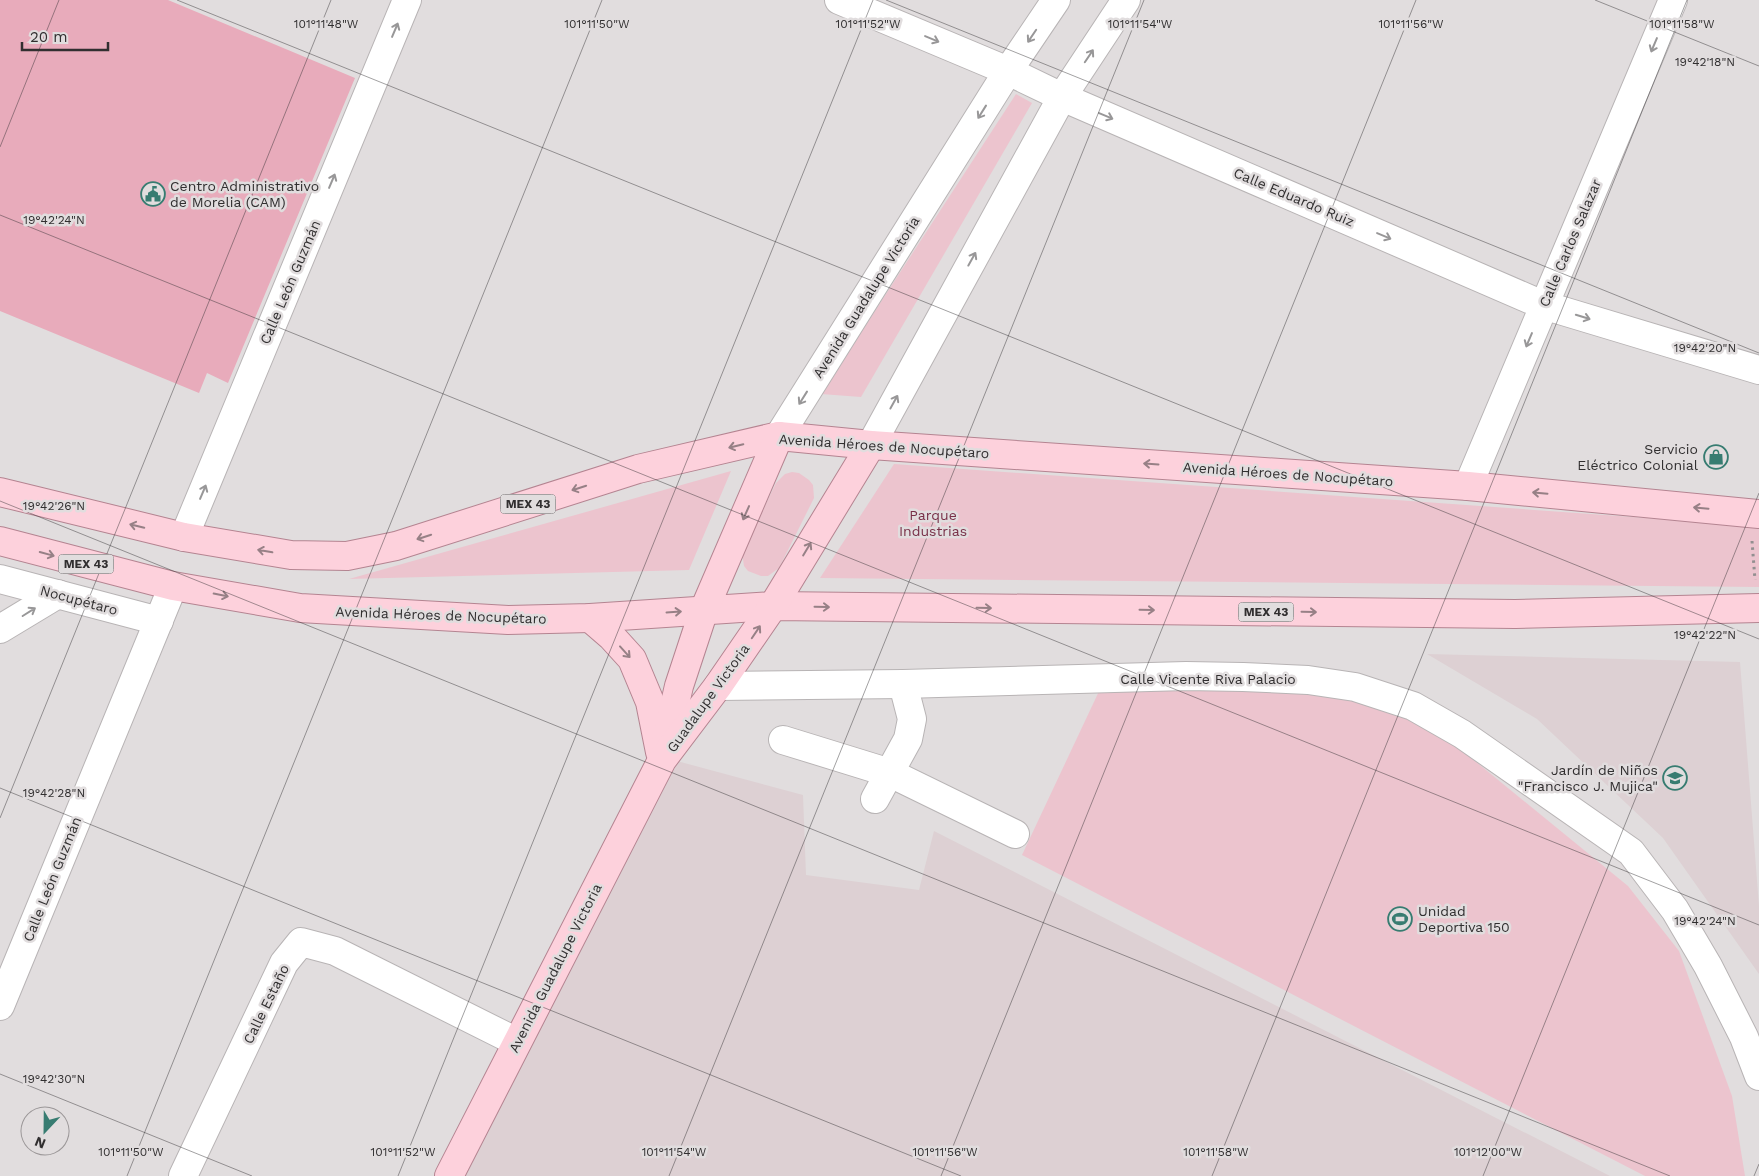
<svg xmlns="http://www.w3.org/2000/svg" width="1759" height="1176" font-family="'Work Sans',sans-serif">
<style>
.built{fill:#ddd0d3}
.green{fill:#ecc4ce}
.building{fill:#e8abbb}
.lines{fill:none;stroke-linecap:round;stroke-linejoin:round}
.minor-casing{stroke:#b8b4b5;stroke-width:30}
.major-casing{stroke:#b48491;stroke-width:30}
.path{stroke:#928f90;stroke-width:3;stroke-dasharray:2.5 4;stroke-linecap:butt}
.minor{stroke:#fff;stroke-width:28}
.major{stroke:#fdd1dc;stroke-width:28}
.oneway{stroke:#989798}
.oneway2{stroke:#978086}
.ticks{fill:none;stroke:#312f30;stroke-width:1;stroke-opacity:0.45}
.labels{text-anchor:middle;dominant-baseline:central;stroke-width:5;stroke-linejoin:round;paint-order:stroke}
.shield{fill:#e1ddde;stroke:#666364;stroke-width:1}
.shield-label{font-size:12px;font-weight:bold;fill:#312f30}
.poi-label{font-size:14px;fill:#312f30;stroke:#e1ddde;text-anchor:start}
.street-label{font-size:14px;fill:#312f30;stroke:#e1ddde}
.park-label{font-size:14px;fill:#783048;stroke:#e1ddde}
.ticks-label{font-size:12px;text-anchor:middle;fill:#312f30;stroke:#e1ddde;stroke-width:5;stroke-linejoin:round;paint-order:stroke}
</style>
<rect width="100%" height="100%" fill="#e1ddde"/>
<g class="built">
<polygon points="1427,654 1740,662 1759,906 1759,974 1663,838 1537,719"/>
<polygon points="677,761 803,795 806,875 919,890 934,831 1610,1176 459,1176"/>
</g>
<g class="green">
<polygon points="1016,94 1032,103 861,397 821,394"/>
<polygon points="894,464 1759,526 1759,587 820,578"/>
<polygon points="731,471 689,570 349,579"/>
<polygon points="792,472 799,473 809,480 813,485 814,498 779,568 768,576 761,576 748,571 744,566 742,553 776,483 785,474"/>
<polygon points="1101,687 1350,694 1437,730 1628,886 1679,951 1732,1096 1745,1176 1645,1176 1022,855"/>
</g>
<polygon class="building" points="0,0 168,0 355,78 228,383 207,373 199,393 0,311"/>
<g class="lines">
<g class="minor-casing">
<g id="minor">
<polyline points="839,0 1008,71 1062,97 1543,305 1759,370"/>
<polyline points="779,436 1008,71 1056,0"/>
<polyline points="871,445 1062,97 1126,0"/>
<polyline points="1468,486 1673,0"/>
<polyline points="184,537 407,0"/>
<polyline points="0,579 159,621"/>
<polyline points="0,629 58,594"/>
<polyline points="718,686 903,684 1186,676 1243,677 1308,680 1355,687 1413,706 1462,734 1631,852 1675,910 1708,966 1744,1037 1759,1076"/>
<polyline points="783,740 890,773 1015,834"/>
<polyline points="875,799 908,739 912,719 903,684"/>
<polyline points="0,1006 173,586"/>
<polyline points="183,1176 284,963 301,942 335,951 517,1042"/>
</g>
</g>
<g class="major-casing">
<g id="major">
<polyline points="0,492 184,537 291,555 347,556 396,546 638,469 779,436 871,445 1468,486 1759,514"/>
<polyline points="0,541 173,586 300,608 508,620 590,618 773,606 1515,614 1759,608"/>
<polyline points="590,618 612,637 632,659 650,702 660,752"/>
<polyline points="664,751 679,686 704,610 779,436"/>
<polyline points="449,1176 662,760 718,686 773,606 871,445"/>
</g>
</g>
<polyline class="path" points="1752,541 1755,580"/>
<use href="#minor" class="minor"/>
<use href="#major" class="major"/>
</g>
<defs><path id="oneway-shaft" d="M-6 0H5M1.5-3L5.5 0L1.5 3" fill="none" stroke-width="1.6" stroke-linecap="round" stroke-linejoin="round" transform="scale(1.25)"/></defs>
<g class="oneway">
<use href="#oneway-shaft" transform="translate(395 30) rotate(-67)"/>
<use href="#oneway-shaft" transform="translate(1032 36) rotate(124)"/>
<use href="#oneway-shaft" transform="translate(932 39) rotate(23)"/>
<use href="#oneway-shaft" transform="translate(1654 45) rotate(113)"/>
<use href="#oneway-shaft" transform="translate(1089 56) rotate(-56)"/>
<use href="#oneway-shaft" transform="translate(982 112) rotate(122)"/>
<use href="#oneway-shaft" transform="translate(1106 116) rotate(23)"/>
<use href="#oneway-shaft" transform="translate(332 181) rotate(-67)"/>
<use href="#oneway-shaft" transform="translate(1384 236) rotate(23)"/>
<use href="#oneway-shaft" transform="translate(972 259) rotate(-61)"/>
<use href="#oneway-shaft" transform="translate(1583 317) rotate(17)"/>
<use href="#oneway-shaft" transform="translate(1529 340) rotate(113)"/>
<use href="#oneway-shaft" transform="translate(803 398) rotate(122)"/>
<use href="#oneway-shaft" transform="translate(894 402) rotate(-61)"/>
<use href="#oneway-shaft" transform="translate(203 492) rotate(-67)"/>
<use href="#oneway-shaft" transform="translate(29 612) rotate(-32)"/>
</g>
<g class="oneway2">
<use href="#oneway-shaft" transform="translate(736 446) rotate(167)"/>
<use href="#oneway-shaft" transform="translate(1151 464) rotate(-176)"/>
<use href="#oneway-shaft" transform="translate(579 488) rotate(162)"/>
<use href="#oneway-shaft" transform="translate(1540 493) rotate(-175)"/>
<use href="#oneway-shaft" transform="translate(1701 508) rotate(-175)"/>
<use href="#oneway-shaft" transform="translate(746 513) rotate(114)"/>
<use href="#oneway-shaft" transform="translate(137 526) rotate(-166)"/>
<use href="#oneway-shaft" transform="translate(424 537) rotate(162)"/>
<use href="#oneway-shaft" transform="translate(807 549) rotate(-59)"/>
<use href="#oneway-shaft" transform="translate(265 551) rotate(-170)"/>
<use href="#oneway-shaft" transform="translate(47 554) rotate(15)"/>
<use href="#oneway-shaft" transform="translate(221 595) rotate(11)"/>
<use href="#oneway-shaft" transform="translate(822 607) rotate(1)"/>
<use href="#oneway-shaft" transform="translate(984 608) rotate(1)"/>
<use href="#oneway-shaft" transform="translate(1147 610) rotate(1)"/>
<use href="#oneway-shaft" transform="translate(674 612) rotate(-4)"/>
<use href="#oneway-shaft" transform="translate(1309 612) rotate(1)"/>
<use href="#oneway-shaft" transform="translate(756 632) rotate(-56)"/>
<use href="#oneway-shaft" transform="translate(625 652) rotate(48)"/>
</g>
<path class="ticks" d="M177,0L1759,639M886,0L1759,353M1595,0L1759,66M0,147L59,0M0,215L1759,925M0,501L1670,1176M0,788L961,1176M0,818L331,0M0,1074L252,1176M127,1176L602,0M398,1176L873,0M669,1176L1144,0M941,1176L1416,0M1212,1176L1687,0M1483,1176L1759,493M1754,1176L1759,1164"/>
<defs>
<g id="civic-ring" transform="scale(1.25)"><circle r="9.5" fill="#e1ddde" stroke="#377c71" stroke-width="1.5"/><path d="M-.6-6.5H3V-4.5H.6V-3L4-1V1h2V6H-6V1h2V-1L-.6-3ZM-1.2 2.5V6h2.4V2.5Z" fill="#377c71"/></g>
<g id="shop-ring" transform="scale(1.25)"><circle r="9.5" fill="#e1ddde" stroke="#377c71" stroke-width="1.5"/><path d="M-5-2.5h2.3a2.7 3.5 0 0 1 5.4 0H5L5.5 6h-11ZM-1.5-2.5h3a1.5 2.3 0 0 0-3 0Z" fill="#377c71"/></g>
<g id="school-ring" transform="scale(1.25)"><circle r="9.5" fill="#e1ddde" stroke="#377c71" stroke-width="1.5"/><path d="M0-5L7-2L0 1L-7-2ZM-4 1L0 2.5L4 1V4Q0 6-4 4Z" fill="#377c71"/></g>
<g id="stadium-ring" transform="scale(1.25)"><circle r="9.5" fill="#e1ddde" stroke="#377c71" stroke-width="1.5"/><path d="M0-5a6.5 5 0 1 0 0 10a6.5 5 0 1 0 0-10ZM-3.5-1.8h7v3.6h-7Z" fill="#377c71"/></g>
</defs>
<g fill-rule="evenodd">
<use href="#civic-ring" x="153" y="194"/>
<use href="#shop-ring" x="1716" y="457"/>
<use href="#school-ring" x="1675" y="778"/>
<use href="#stadium-ring" x="1400" y="919"/>
</g>
<g class="labels">
<g class="shield">
<rect x="500.5" y="494.5" width="55" height="19" rx="4"/>
<rect x="58.5" y="554.5" width="55" height="19" rx="4"/>
<rect x="1238.5" y="602.5" width="55" height="19" rx="4"/>
</g>
<g class="shield-label">
<text x="528" y="504">MEX 43</text>
<text x="86" y="564">MEX 43</text>
<text x="1266" y="612">MEX 43</text>
</g>
<g class="poi-label">
<text x="170" y="186">Centro Administrativo<tspan x="170" dy="16">de Morelia (CAM)</tspan></text>
<text x="1698" y="449" text-anchor="end">Servicio<tspan x="1698" dy="16">Eléctrico Colonial</tspan></text>
<text x="1658" y="770" text-anchor="end">Jardín de Niños<tspan x="1658" dy="16">"Francisco J. Mujica"</tspan></text>
<text x="1418" y="911">Unidad<tspan x="1418" dy="16">Deportiva 150</tspan></text>
</g>
<g class="street-label">
<text transform="translate(1294 197) rotate(23)">Calle Eduardo Ruiz</text>
<text transform="translate(1570 243) rotate(-67)">Calle Carlos Salazar</text>
<text transform="translate(290 282) rotate(-67)">Calle León Guzmán</text>
<text transform="translate(866 297) rotate(-58)">Avenida Guadalupe Victoria</text>
<text transform="translate(884 446) rotate(4)">Avenida Héroes de Nocupétaro</text>
<text transform="translate(1288 474) rotate(4)">Avenida Héroes de Nocupétaro</text>
<text transform="translate(79 600) rotate(15)">Nocupétaro</text>
<text transform="translate(441 615) rotate(2)">Avenida Héroes de Nocupétaro</text>
<text x="1208" y="679">Calle Vicente Riva Palacio</text>
<text transform="translate(708 698) rotate(-54)">Guadalupe Victoria</text>
<text transform="translate(52 879) rotate(-68)">Calle León Guzmán</text>
<text transform="translate(555 968) rotate(-63)">Avenida Guadalupe Victoria</text>
<text transform="translate(266 1004) rotate(-64)">Calle Estaño</text>
</g>
<g class="park-label">
<text x="933" y="515">Parque<tspan x="933" dy="16">Industrias</tspan></text>
</g>
</g>
<g class="ticks-label">
<text x="326" y="28">101°11'48"W</text>
<text x="597" y="28">101°11'50"W</text>
<text x="868" y="28">101°11'52"W</text>
<text x="1140" y="28">101°11'54"W</text>
<text x="1411" y="28">101°11'56"W</text>
<text x="1682" y="28">101°11'58"W</text>
<text x="1705" y="66">19°42'18"N</text>
<text x="54" y="224">19°42'24"N</text>
<text x="1705" y="352">19°42'20"N</text>
<text x="54" y="510">19°42'26"N</text>
<text x="1705" y="639">19°42'22"N</text>
<text x="54" y="797">19°42'28"N</text>
<text x="1705" y="925">19°42'24"N</text>
<text x="54" y="1083">19°42'30"N</text>
<text x="131" y="1156">101°11'50"W</text>
<text x="403" y="1156">101°11'52"W</text>
<text x="674" y="1156">101°11'54"W</text>
<text x="945" y="1156">101°11'56"W</text>
<text x="1216" y="1156">101°11'58"W</text>
<text x="1488" y="1156">101°12'00"W</text>
</g>
<g transform="translate(45 1131) rotate(202)"><circle r="24" fill="#e1ddde" stroke="#9b9798"/>
<path d="M0-4L9 19L0 12L-9 19Z" fill="#377c71"/>
<text y="-8" font-size="14" font-weight="bold" text-anchor="middle" fill="#312f30">N</text>
</g>
<path d="M22 42v8h86v-8" fill="none" stroke="#312f30" stroke-width="2.5"/>
<text x="30" y="42" font-size="15" fill="#312f30" stroke="#e1ddde" stroke-width="4" paint-order="stroke">20 m</text>
</svg>
